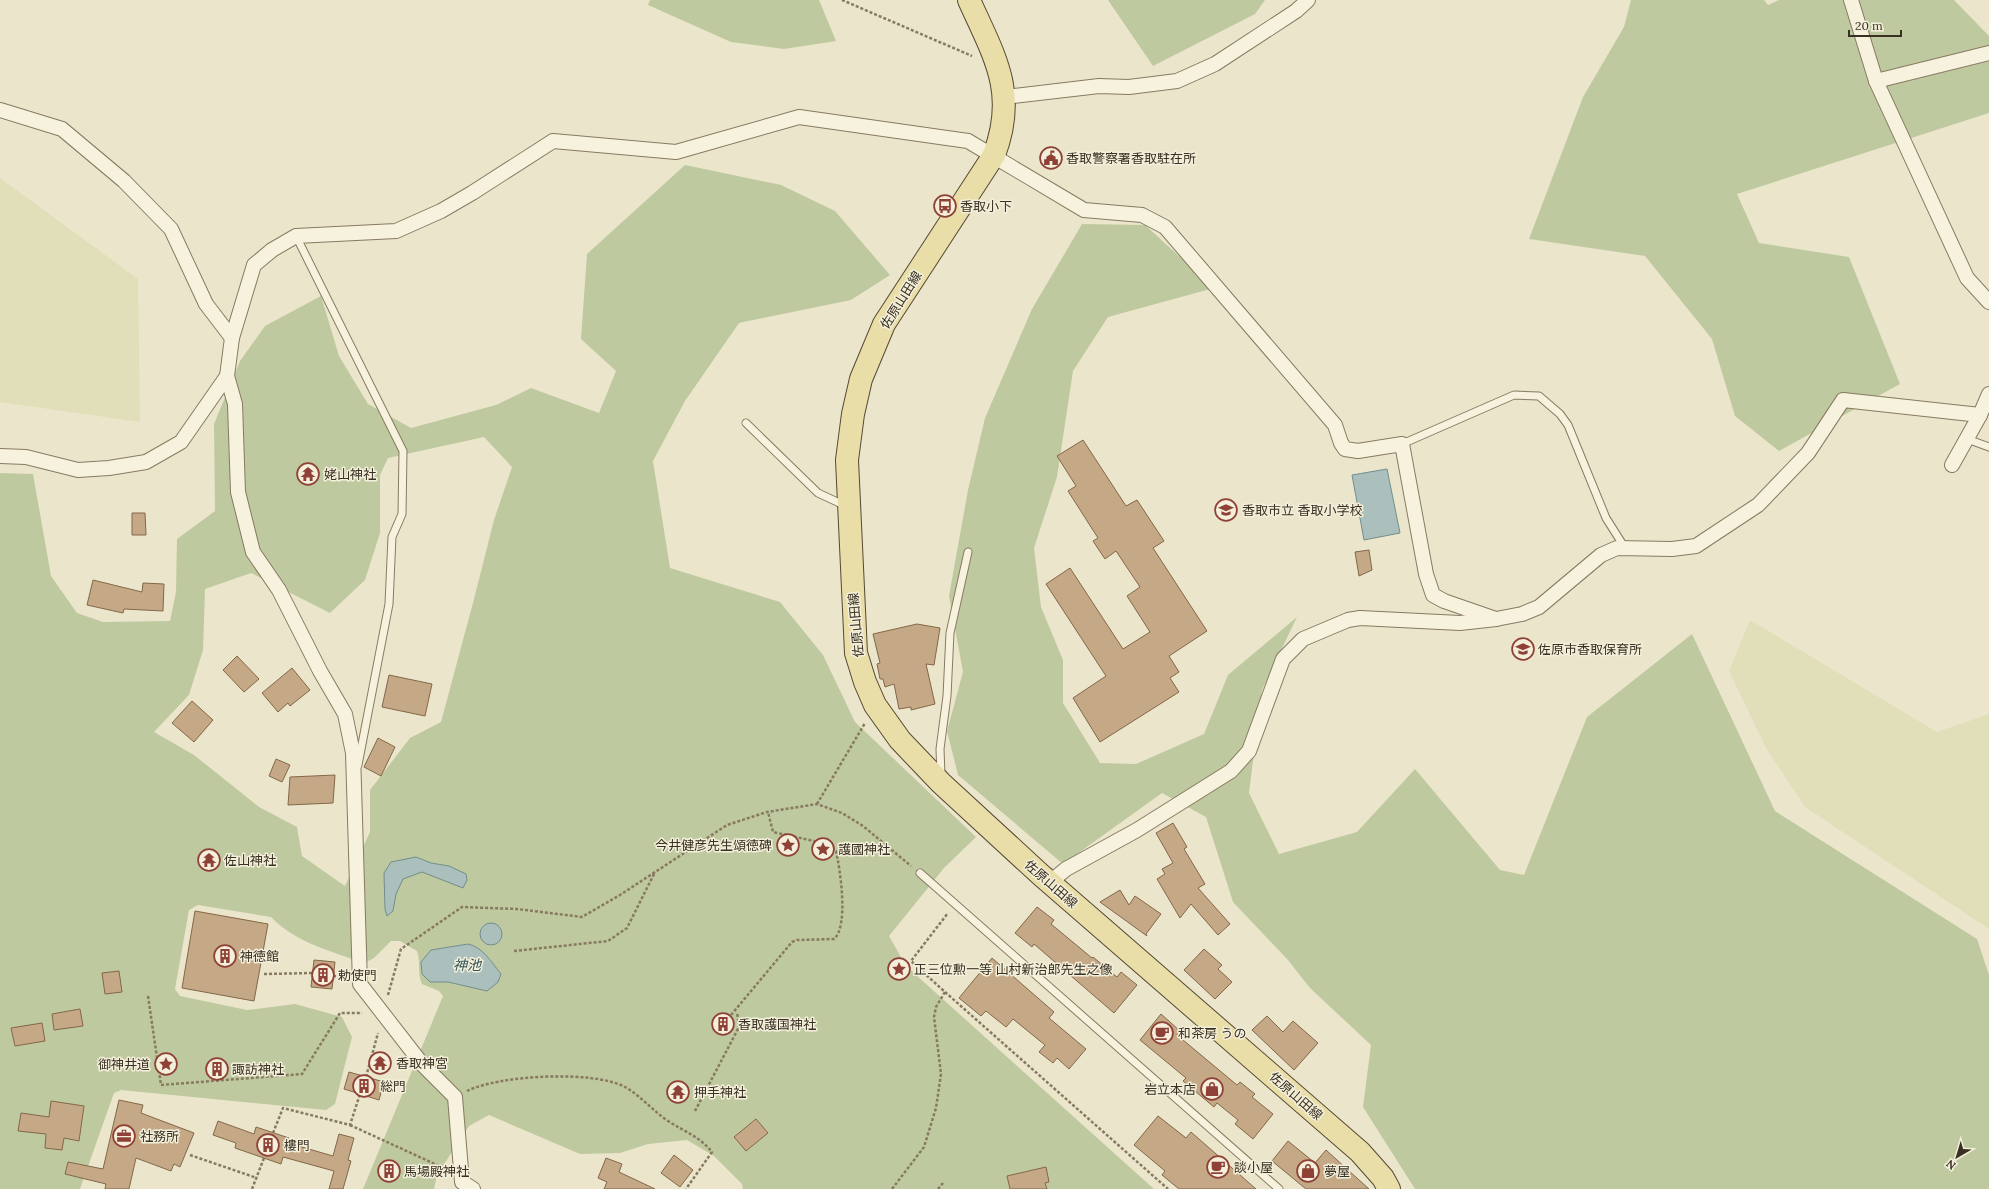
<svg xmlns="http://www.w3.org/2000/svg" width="1989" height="1189" font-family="Lora,'Noto Sans JP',serif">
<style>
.farmland{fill:#e0dfb9}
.green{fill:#bfc9a0;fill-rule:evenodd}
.water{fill:#abc0bd;stroke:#728e8b}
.building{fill:#c5a885;stroke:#836749}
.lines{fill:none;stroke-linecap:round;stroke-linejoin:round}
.service-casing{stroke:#877a61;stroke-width:9}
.minor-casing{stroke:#877a61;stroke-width:16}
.primary-casing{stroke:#554834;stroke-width:24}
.path{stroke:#877a61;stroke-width:2.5;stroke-dasharray:3 2;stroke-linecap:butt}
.service{stroke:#f6f2de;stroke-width:7}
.minor{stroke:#f6f2de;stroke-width:14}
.primary{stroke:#e9dda8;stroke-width:22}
.labels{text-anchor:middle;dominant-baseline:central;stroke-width:3;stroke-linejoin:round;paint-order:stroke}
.poi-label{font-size:13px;fill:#393023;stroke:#f3efda;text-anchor:start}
.street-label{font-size:13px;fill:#393023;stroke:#f3efda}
.water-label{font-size:14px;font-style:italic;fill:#345557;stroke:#f3efda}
</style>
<rect width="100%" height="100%" fill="#ebe6cb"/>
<g class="farmland">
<polygon points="0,178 138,279 140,422 0,402"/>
<polygon points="1750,620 1937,732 1989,714 1989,929 1805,807 1766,748 1729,671"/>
</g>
<g class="green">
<polygon points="650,0 819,0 836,41 784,49 731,42 648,5"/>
<polygon points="1108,0 1265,0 1255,14 1153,66"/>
<polygon points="1631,0 1764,0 1768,5 1779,0 1954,0 1989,36 1989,113 1737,194 1759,243 1849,257 1900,384 1779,451 1735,416 1712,339 1645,256 1529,239 1583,97 1624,27"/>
<path d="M685,165L781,185L835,211L890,275L851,300L739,323L685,401L653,461L670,568L780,602L823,655L855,722L976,837L944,868L889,936L906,966L1154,1189H743L742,1184L714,1156L687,1140L648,1144L620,1153L580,1154L489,1115L469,1126L437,1175L434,1189H363L443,996L439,991L422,984C417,974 421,963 417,951L400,941H391L374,958L364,963C331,951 296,943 271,917L198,905L189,910L175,989L180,996L247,1010L295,1004L342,1017L352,1037L335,1104L326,1110L121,1090L114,1093L80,1189H0V473L33,474L51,576L77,613L103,622L170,621L176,592L177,539L215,511L214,424L240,361L265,326L321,296L339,356L368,404L411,428L496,405L531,388L599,413L616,371L581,339L587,254ZM484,437L512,467L494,520L474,599L441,722L410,738L370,790V832L345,886L302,856L297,827L259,807L194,755L154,732L189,695L203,650L205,589L251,573L330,613L365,580L380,533V475L388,458Z"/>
<polygon points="1082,224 1145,225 1214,288 1108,317 1073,371 1057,477 1034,548 1041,607 1063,660 1063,703 1100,763 1136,764 1204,734 1228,675 1297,617 1262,690 1249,793 1279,854 1357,832 1415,769 1500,870 1524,875 1587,717 1692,634 1775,811 1977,939 1989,975 1989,1189 1415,1189 1363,1107 1371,1045 1310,988 1288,960 1233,902 1206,817 1162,793 1063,864 958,775 947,731 963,672 949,596 968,490 985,418 1032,309"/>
</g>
<g class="water">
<polygon points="1387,469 1400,533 1364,540 1352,475"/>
<polygon points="416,857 431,863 449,866 466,874 467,880 463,888 422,872 403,879 396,894 393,911 387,916 385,909 384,873 391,862"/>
<circle cx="491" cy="934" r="11"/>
<path d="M468,944C483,947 492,963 501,974L498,982L487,991L448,982H430L422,974L421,962L431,950Z"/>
</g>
<g class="building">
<polygon points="1083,440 1126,506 1137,500 1164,541 1153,548 1207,631 1169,656 1179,672 1170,678 1179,692 1100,742 1073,698 1106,676 1046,584 1070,568 1123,649 1150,632 1127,596 1140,587 1116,551 1105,559 1093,541 1098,538 1068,491 1076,486 1057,456"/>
<polygon points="132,513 145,513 146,535 132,535"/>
<polygon points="1369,550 1372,570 1359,576 1355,552"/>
<polygon points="93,580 142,592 143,583 164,584 163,611 124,609 123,613 87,605"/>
<polygon points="917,624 940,628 934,665 926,664 935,704 911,710 911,707 899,709 894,684 885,687 883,679 880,679 877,664 880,663 873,634"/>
<polygon points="237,656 259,679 244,692 223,670"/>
<polygon points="292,668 310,690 290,706 288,703 278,712 262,693"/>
<polygon points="389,675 432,684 425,716 382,707"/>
<polygon points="192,701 213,720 194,742 172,723"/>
<polygon points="378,738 395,747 381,776 364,767"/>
<polygon points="276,759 290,765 282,782 269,776"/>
<polygon points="335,775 333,803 288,805 290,777"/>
<polygon points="1173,823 1187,847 1184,849 1205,884 1198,888 1230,924 1218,935 1191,904 1180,918 1157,879 1165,874 1162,869 1173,863 1156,833"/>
<polygon points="1120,890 1129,905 1135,896 1161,914 1146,934 1147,936 1100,902"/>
<polygon points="1037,907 1054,920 1051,924 1092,958 1093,957 1117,977 1121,972 1137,985 1114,1013 1034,944 1032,947 1015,933"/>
<polygon points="195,911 268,924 254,1001 182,988"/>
<polygon points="1204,949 1222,965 1218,969 1232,982 1215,999 1184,970"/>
<polygon points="992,958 1054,1012 1049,1018 1086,1049 1069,1069 1057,1058 1053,1063 1039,1052 1045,1045 1013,1019 1006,1027 986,1011 981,1016 959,998"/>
<polygon points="314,960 335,962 332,989 311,987"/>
<polygon points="119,971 122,992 105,994 102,973"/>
<polygon points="80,1009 83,1026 54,1030 52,1014"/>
<polygon points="1161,1014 1180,1031 1177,1035 1237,1085 1240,1082 1255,1094 1252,1097 1273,1114 1253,1139 1235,1124 1238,1120 1217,1103 1214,1107 1183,1081 1186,1078 1140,1040"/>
<polygon points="1267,1016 1283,1032 1293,1021 1318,1043 1294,1070 1252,1030"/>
<polygon points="42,1023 45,1041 15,1046 11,1028"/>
<polygon points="349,1072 384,1082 379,1100 344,1089"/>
<polygon points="119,1100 143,1105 141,1113 194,1133 180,1167 174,1164 171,1171 136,1158 129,1189 105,1189 106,1184 65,1174 68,1162 103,1169"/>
<polygon points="51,1101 84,1106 79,1141 64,1138 62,1150 45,1148 46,1134 18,1131 21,1113 49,1117"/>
<polygon points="1158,1116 1186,1138 1191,1132 1256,1189 1179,1189 1162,1175 1165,1171 1134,1145"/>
<polygon points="756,1119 768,1133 746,1151 734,1137"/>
<polygon points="218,1121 254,1134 256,1127 289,1138 288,1143 333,1156 339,1134 354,1138 348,1160 351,1161 343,1189 329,1189 334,1171 283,1157 281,1164 235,1148 236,1143 213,1135"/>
<polygon points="1288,1141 1315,1163 1326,1150 1369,1189 1306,1189 1272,1161"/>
<polygon points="674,1155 693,1170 680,1187 661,1173"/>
<polygon points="606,1158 622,1164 619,1172 655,1189 604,1189 607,1182 598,1178"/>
<polygon points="1046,1167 1049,1182 1045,1183 1047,1189 1010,1189 1007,1176"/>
</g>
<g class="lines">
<g class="service-casing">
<g id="service">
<polyline points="296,236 403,451 402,514 392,537 389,604 358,765"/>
<polyline points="746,423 818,493 846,506"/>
<polyline points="1967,439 1989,447"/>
<polyline points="1402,444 1514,395 1539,396 1560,414 1568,425 1606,518 1625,548"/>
<polyline points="941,775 940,749 947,696 950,633 968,552"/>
<polyline points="920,873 1279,1189"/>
</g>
</g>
<g class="minor-casing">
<g id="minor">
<polyline points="1851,0 1876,81 1967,278 1989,302"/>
<polyline points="1876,81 1989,53"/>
<polyline points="1005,97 1099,86 1129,87 1177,81 1215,64 1296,11 1308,0"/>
<polyline points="0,110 62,129 124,181 171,229 206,304 232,338"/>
<polyline points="0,456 26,457 78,470 109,468 146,462 181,442 227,376"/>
<polyline points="1952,465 1980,415"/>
<polyline points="1049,883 1066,869 1137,830 1231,771 1249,751 1283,659 1303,639 1348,620 1360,618 1460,623 1496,619 1522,614 1539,607 1601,555 1617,548 1672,549 1696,546 1758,505 1808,453 1843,400 1980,415 1989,394"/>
<polyline points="473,1189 462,1182 455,1097 422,1064 360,984 353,753 345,714 320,671 279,590 253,552 238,492 235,404 227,376 232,338 254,265 272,250 296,236 396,231 441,211 472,193 553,141 676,152 799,117 968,141 1084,210 1142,215 1165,227 1335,425 1341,443 1345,449 1358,451 1402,444 1426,574 1433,595 1444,601 1496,619"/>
</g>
</g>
<g class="primary-casing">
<path id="primary" d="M969,0C994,56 1018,92 994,155L884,324L861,379L853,414L847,460L856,653L865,682L875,705L900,740L941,783L1041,875L1360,1152L1383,1178L1389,1189"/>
</g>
<g class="path">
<polyline points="842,0 972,56"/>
<polyline points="817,804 865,723"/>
<polyline points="514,951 608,941 627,928 655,872"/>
<polyline points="264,974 313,973"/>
<polyline points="333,976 345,977"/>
<polyline points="945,992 1168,1189"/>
<polyline points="388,995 401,949 462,907 517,909 582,917 620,895 727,825 767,812 817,804 842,813 863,826 911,866"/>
<polyline points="148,996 161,1085 302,1074 340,1013 362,1013"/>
<path d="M731,1015L792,942L797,940L834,939C849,926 840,869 836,851L823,843L773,832L768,812"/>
<polyline points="366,1077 378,1033"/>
<path d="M467,1091C499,1075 594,1070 625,1087C641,1096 653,1111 668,1121C685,1132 699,1136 712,1152L686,1189"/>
<polyline points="695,1111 739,1027 737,1012"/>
<polyline points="350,1125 437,1165 445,1171"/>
<polyline points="273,1133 283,1108 350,1125 360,1094"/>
<polyline points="190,1155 257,1178"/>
<polyline points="252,1189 264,1158"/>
<polyline points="892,1189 924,1147 936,1108 941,1074 934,1017 936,1007 945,992 911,961 948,913"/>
<polyline points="938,1189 943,1183"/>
</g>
<use href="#service" class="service"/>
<use href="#minor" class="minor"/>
<use href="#primary" class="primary"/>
</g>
<defs>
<g id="civic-ring" transform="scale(1.15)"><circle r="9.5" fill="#f3efda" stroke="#904137" stroke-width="1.5"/><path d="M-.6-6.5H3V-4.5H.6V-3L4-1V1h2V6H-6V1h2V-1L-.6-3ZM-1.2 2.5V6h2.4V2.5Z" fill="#904137"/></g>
<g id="bus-ring" transform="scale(1.15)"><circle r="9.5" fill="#f3efda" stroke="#904137" stroke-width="1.5"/><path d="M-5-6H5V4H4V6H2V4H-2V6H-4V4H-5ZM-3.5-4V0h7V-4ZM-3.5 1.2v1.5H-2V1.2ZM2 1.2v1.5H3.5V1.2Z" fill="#904137"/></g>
<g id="temple-ring" transform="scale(1.15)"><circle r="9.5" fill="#f3efda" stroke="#904137" stroke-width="1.5"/><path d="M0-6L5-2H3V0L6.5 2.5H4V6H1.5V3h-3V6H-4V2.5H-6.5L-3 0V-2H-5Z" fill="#904137"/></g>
<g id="school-ring" transform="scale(1.15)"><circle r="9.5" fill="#f3efda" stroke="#904137" stroke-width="1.5"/><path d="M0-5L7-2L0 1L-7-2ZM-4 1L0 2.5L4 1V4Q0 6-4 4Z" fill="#904137"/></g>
<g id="sight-ring" transform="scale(1.15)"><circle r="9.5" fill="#f3efda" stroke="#904137" stroke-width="1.5"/><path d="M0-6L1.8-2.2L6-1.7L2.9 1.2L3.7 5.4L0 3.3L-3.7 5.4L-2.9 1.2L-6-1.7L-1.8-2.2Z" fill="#904137"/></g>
<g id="building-ring" transform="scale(1.15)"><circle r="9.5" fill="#f3efda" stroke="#904137" stroke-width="1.5"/><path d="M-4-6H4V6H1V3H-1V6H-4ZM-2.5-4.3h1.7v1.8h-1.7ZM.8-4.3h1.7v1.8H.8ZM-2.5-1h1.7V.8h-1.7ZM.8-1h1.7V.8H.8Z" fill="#904137"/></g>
<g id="cafe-ring" transform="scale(1.15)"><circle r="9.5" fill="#f3efda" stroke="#904137" stroke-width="1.5"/><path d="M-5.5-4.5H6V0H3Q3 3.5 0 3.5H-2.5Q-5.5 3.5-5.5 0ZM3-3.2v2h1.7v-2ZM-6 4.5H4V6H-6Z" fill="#904137"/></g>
<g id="shop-ring" transform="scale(1.15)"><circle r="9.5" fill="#f3efda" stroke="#904137" stroke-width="1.5"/><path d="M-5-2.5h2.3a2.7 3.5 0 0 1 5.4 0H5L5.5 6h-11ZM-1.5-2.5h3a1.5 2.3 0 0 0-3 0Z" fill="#904137"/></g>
<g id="office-ring" transform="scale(1.15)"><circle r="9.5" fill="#f3efda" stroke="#904137" stroke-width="1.5"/><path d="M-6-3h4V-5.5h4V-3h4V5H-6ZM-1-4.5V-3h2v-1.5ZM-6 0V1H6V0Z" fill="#904137"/></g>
</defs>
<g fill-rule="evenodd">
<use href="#civic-ring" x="1051" y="158"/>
<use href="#bus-ring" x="945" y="206"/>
<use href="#temple-ring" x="308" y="474"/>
<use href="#school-ring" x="1226" y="510"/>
<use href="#school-ring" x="1523" y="649"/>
<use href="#sight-ring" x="788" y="845"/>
<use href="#sight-ring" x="823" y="849"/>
<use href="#temple-ring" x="209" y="860"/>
<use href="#building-ring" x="225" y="956"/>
<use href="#sight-ring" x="899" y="969"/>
<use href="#building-ring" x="323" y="975"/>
<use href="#building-ring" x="723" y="1024"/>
<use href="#cafe-ring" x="1162" y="1033"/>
<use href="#temple-ring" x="380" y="1063"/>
<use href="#sight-ring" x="166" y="1064"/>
<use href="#building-ring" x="217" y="1069"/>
<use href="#building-ring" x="364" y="1086"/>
<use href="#shop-ring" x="1212" y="1089"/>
<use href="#temple-ring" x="678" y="1092"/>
<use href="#office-ring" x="124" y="1136"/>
<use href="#building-ring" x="268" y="1145"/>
<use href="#cafe-ring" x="1218" y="1167"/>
<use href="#building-ring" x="389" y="1171"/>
<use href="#shop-ring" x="1308" y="1171"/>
</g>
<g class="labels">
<g class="poi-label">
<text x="1066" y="158">香取警察署香取駐在所</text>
<text x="960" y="206">香取小下</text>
<text x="324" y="474">姥山神社</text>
<text x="1242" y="510">香取市立 香取小学校</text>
<text x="1538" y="649">佐原市香取保育所</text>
<text x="772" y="845" text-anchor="end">今井健彦先生頌徳碑</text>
<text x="838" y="849">護國神社</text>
<text x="224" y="860">佐山神社</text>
<text x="240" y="956">神徳館</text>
<text x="914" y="969">正三位勲一等 山村新治郎先生之像</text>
<text x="338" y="975">勅使門</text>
<text x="738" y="1024">香取護国神社</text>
<text x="1178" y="1033">和茶房 うの</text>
<text x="396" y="1063">香取神宮</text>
<text x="150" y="1064" text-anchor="end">御神井道</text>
<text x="232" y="1069">諏訪神社</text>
<text x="380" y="1086">総門</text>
<text x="1196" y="1089" text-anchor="end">岩立本店</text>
<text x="694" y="1092">押手神社</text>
<text x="140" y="1136">社務所</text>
<text x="284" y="1145">樓門</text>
<text x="1234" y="1167">談小屋</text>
<text x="404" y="1171">馬場殿神社</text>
<text x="1324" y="1171">夢屋</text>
</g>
<g class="street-label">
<text transform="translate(901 300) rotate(-58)">佐原山田線</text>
<text transform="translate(856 625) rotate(-95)">佐原山田線</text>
<text transform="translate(1051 884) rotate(41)">佐原山田線</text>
<text transform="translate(1296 1096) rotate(41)">佐原山田線</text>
</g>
<g class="water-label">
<text x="467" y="965">神池</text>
</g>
</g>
<g transform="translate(1957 1157) rotate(218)" stroke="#f3efda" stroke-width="3" paint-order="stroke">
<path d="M0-3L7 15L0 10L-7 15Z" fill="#393023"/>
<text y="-6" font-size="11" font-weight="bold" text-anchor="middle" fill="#393023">N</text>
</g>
<path d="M1849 30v6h52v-6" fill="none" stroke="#393023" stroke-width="2"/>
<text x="1855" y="30" font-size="12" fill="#393023" stroke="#f3efda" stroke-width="3" paint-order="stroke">20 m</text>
</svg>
